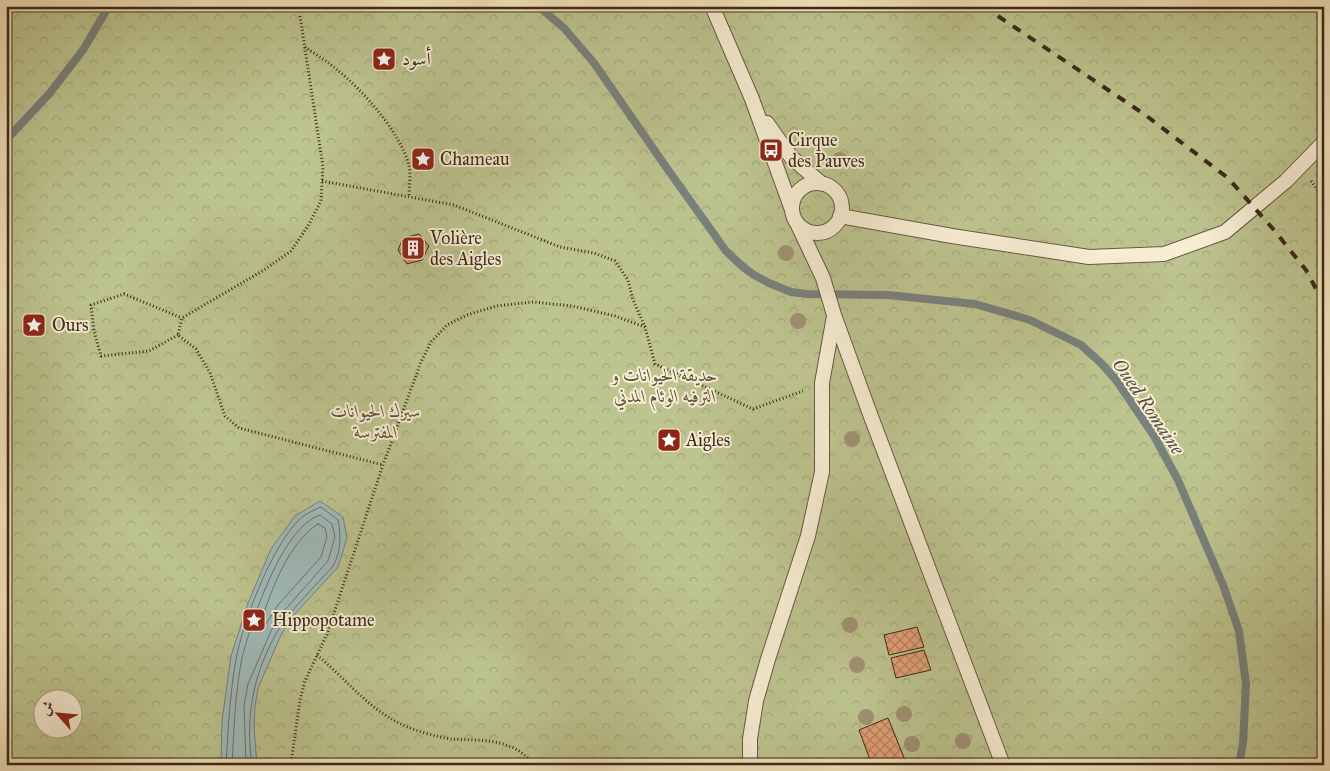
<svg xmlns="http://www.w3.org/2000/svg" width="1330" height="771" viewBox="0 0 1330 771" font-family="'IM FELL Great Primer',Amiri,serif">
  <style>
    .park { fill: url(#park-crowns); stroke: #7c7655; fill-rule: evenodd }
    .water { fill: #a0bcbc; stroke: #78817c }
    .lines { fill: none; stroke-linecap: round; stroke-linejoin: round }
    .shore { stroke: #6e726c; stroke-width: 1 }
    .stream { stroke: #78817c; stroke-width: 8 }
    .building { fill: url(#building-cross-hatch); stroke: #3b281b }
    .service-casing { stroke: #695744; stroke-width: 16 }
    .path { stroke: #3b281b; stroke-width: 3; stroke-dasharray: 1 2.5; stroke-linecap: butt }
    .service { stroke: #f7eed4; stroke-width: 14 }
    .rail { stroke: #3b281b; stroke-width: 4; stroke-dasharray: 9 9; stroke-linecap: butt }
    .tree { fill: #a09274 }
    .labels { text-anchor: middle; stroke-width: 4; stroke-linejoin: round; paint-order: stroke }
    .poi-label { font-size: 18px; fill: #3b281b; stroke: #f7eed4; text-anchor: start }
    .park-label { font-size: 18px; font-style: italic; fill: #5c4f38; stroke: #f7eed4 }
    .water-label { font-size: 19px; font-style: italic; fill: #544d43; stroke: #f7eed4 }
  </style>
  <defs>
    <pattern id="park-crowns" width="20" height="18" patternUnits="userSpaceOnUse" patternTransform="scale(1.25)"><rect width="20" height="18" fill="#bdc48f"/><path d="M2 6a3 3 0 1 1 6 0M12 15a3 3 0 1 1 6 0" fill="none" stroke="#a3a87b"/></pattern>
    <pattern id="building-cross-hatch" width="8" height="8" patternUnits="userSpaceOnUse" patternTransform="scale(1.25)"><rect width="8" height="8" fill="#e2a075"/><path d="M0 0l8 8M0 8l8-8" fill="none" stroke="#b8825f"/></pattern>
  </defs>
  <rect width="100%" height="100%" fill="#f3e5bd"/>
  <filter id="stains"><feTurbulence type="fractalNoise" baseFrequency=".004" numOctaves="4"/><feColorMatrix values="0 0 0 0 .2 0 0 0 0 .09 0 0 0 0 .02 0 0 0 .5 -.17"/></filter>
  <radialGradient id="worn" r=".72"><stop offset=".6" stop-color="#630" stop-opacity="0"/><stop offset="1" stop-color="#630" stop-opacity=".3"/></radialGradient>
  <path class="park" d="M6 6H1324V765H6ZM42 698H72V728H42Z"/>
  <path class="water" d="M320 501 343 517 347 538 338 567 292 617 281 635 258 688 255 706 254 727 257 765H221L222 721 231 656 248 603 271 549 295 516Z"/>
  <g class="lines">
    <path class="shore" d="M318 524 325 528 327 537 321 557 278 605 266 624 263 625 261 622C271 590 289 542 318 524Z
      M226 765C228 729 230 694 236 659 243 622 271 548 298 521 303 515 314 510 321 507L338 520C341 534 341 551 334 564 331 570 325 574 321 579 306 596 289 612 277 632 253 675 245 716 252 765
      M232 765C234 729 235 693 242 658 251 622 282 527 320 515L332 524 335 537 328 561 283 612 271 631 248 684 244 706 246 765"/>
    <path class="stream" d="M538 6 564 28 594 63 666 167 726 251 743 267 754 275 769 283 791 292 807 294 888 295 975 304 1030 320 1081 345 1101 363 1116 380 1133 405 1154 436 1178 480 1223 585 1239 631 1246 684 1243 743 1239 765
      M6 140 49 94 83 50 109 6"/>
  </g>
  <path class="building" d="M419 234 429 246 422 260 407 264 398 250 403 238Z
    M917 627 924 647 889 655 884 635Z
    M924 650 931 670 896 678 891 658Z
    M888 718 907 765H872L859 730Z"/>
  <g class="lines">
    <g class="service-casing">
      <path id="service" d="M712 6 752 99 792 210
        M767 123 791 157 822 184
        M792 208a25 25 0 1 1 50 0a25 25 0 1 1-50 0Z
        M840 216 952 236 1089 257 1164 254 1225 232 1286 181 1324 142
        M797 223 823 278 834 315 870 414 1003 765
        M750 765V739L756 701 768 659 808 536 822 472V383L834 316"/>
    </g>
    <path class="path" d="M300 16 323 167 321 201 308 226 291 251 264 270 182 318 178 335 196 349 210 373 225 416 239 428 383 465
      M305 47C315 54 327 61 336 69 363 90 401 133 409 166 411 175 409 187 409 197
      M322 181 454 205 560 247 594 253 615 261 628 280 633 300 645 327
      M1311 181 1324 199
      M178 335 149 351 101 356 94 331 91 305 124 294 182 318
      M317 655C346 679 368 709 403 725 415 731 438 737 451 739 470 740 491 739 509 746 519 749 528 759 537 765
      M289 765 292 756 300 700 305 681 327 634 383 465 421 362 431 342 447 325 467 315 496 306 533 302 572 306 615 316 645 327 655 364 753 409 803 391"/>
    <use href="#service" class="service"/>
    <path class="rail" d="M983 6 1144 114 1228 178 1274 230 1306 270 1324 304"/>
  </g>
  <g class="tree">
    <circle cx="840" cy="160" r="8"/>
    <circle cx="786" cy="253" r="8"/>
    <circle cx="798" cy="321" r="8"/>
    <circle cx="852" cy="439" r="8"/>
    <circle cx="850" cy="625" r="8"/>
    <circle cx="857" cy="665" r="8"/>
    <circle cx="904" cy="714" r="8"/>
    <circle cx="866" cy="717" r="8"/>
    <circle cx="963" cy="741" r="8"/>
    <circle cx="912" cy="744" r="8"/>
  </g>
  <defs>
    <g id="sight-square" transform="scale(1.25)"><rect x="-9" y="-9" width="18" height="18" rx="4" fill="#8f2418" stroke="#f7eed4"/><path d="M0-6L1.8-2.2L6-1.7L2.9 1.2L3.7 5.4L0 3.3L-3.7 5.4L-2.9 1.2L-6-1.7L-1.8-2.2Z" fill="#fff"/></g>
    <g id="bus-square" transform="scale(1.25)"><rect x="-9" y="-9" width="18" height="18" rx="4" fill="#8f2418" stroke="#f7eed4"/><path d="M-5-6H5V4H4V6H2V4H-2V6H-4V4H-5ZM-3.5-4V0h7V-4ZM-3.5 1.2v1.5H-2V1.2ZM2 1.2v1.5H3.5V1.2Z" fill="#fff"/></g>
    <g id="building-square" transform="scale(1.25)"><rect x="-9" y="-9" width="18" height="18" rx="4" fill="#8f2418" stroke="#f7eed4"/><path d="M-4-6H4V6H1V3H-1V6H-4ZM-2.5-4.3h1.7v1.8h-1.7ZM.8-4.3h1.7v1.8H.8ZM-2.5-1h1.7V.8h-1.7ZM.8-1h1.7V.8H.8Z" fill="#fff"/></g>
  </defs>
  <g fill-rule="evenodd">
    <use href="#sight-square" x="384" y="59"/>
    <use href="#bus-square" x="771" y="150"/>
    <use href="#sight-square" x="423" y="159"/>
    <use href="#building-square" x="413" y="248"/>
    <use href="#sight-square" x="34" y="325"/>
    <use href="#sight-square" x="669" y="440"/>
    <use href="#sight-square" x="254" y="620"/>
  </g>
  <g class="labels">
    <g class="poi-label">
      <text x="402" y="65">أسود</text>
      <text x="788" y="146">Cirque<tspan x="788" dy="21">des Pauves</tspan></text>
      <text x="440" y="165">Chameau</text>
      <text x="430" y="244">Volière<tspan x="430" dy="21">des Aigles</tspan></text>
      <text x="52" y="331">Ours</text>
      <text x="686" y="446">Aigles</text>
      <text x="272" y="626">Hippopotame</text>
    </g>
    <g class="park-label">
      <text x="665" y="381">حديقة الحيوانات و<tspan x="665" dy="21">الترفيه الوئام المدني</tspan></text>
      <text x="376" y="417">سيرك الحيوانات<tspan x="376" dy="21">المفترسة</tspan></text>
    </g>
    <g class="water-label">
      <text transform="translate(1149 406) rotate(56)" y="7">Oued Romaine</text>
    </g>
  </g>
  <rect width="1330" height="771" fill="none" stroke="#f3e5bd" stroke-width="25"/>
  <rect x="8" y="8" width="1315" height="756" fill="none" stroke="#3b281b" stroke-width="2.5"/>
  <rect x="12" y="12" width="1305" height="746" fill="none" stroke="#3b281b"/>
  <g transform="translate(58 714) rotate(297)"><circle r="24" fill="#f7eed4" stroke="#ac9f8a"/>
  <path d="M0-4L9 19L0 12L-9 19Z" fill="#8f2418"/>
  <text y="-8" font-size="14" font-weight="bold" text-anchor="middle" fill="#3b281b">ش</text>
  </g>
  <rect width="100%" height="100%" filter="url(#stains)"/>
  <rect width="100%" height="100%" fill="url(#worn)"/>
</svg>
